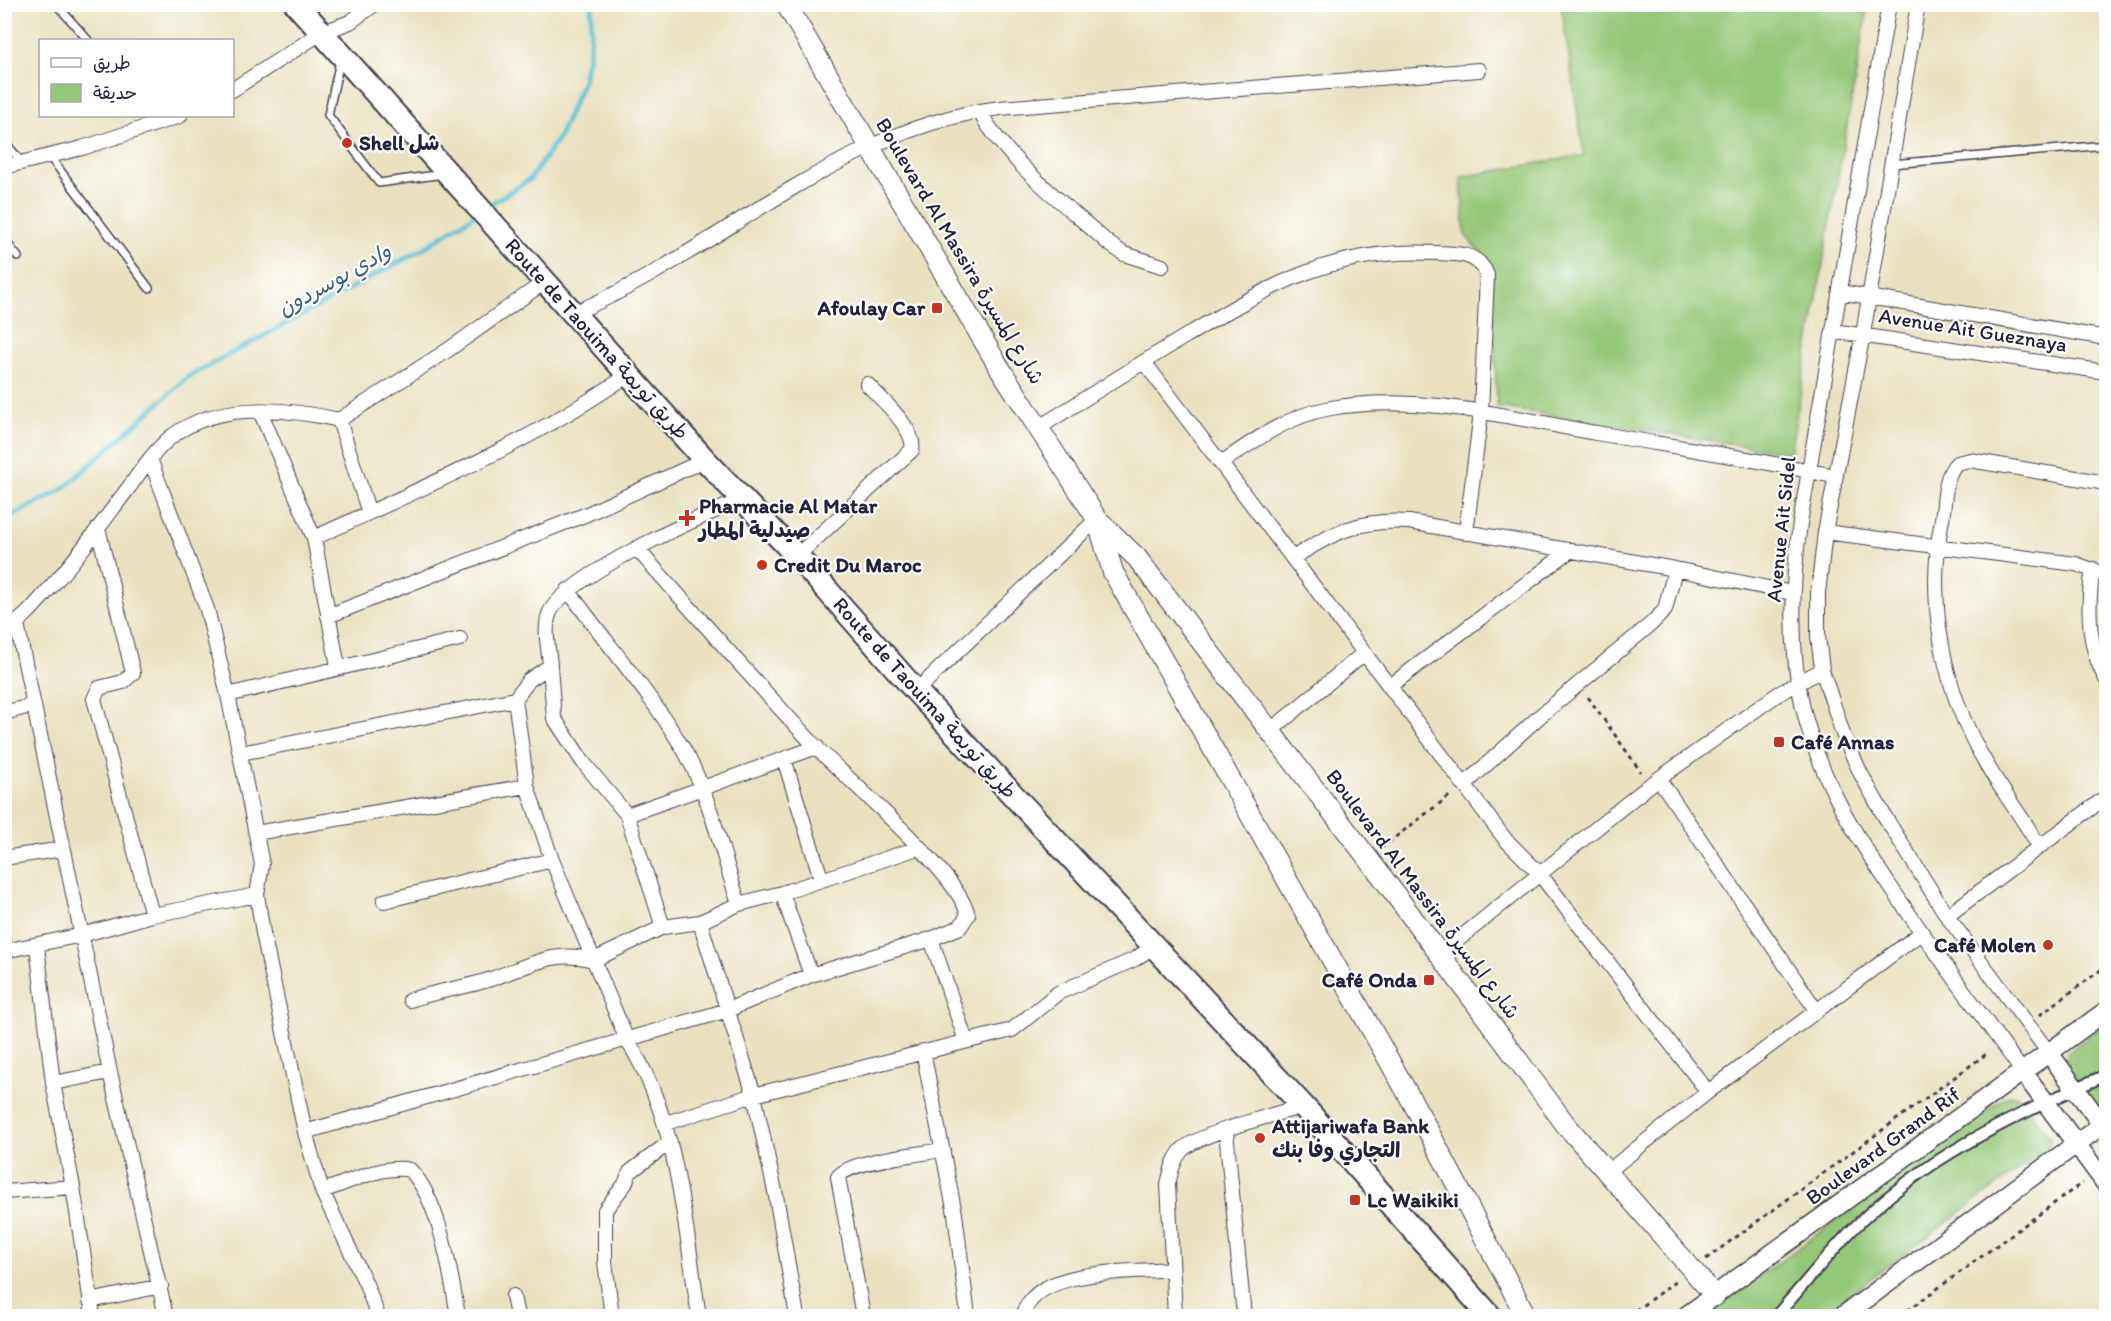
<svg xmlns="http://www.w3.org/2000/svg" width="2111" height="1321" viewBox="0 0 2111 1321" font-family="Itim,'Playpen Sans Arabic',sans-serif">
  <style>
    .green { fill: #94c777; stroke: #5b7459; stroke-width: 1.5 }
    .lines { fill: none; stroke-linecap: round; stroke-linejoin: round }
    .stream { stroke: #58c1d4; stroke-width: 5 }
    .service-casing { stroke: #403f4f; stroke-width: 10 }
    .pedestrian-casing { stroke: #403f4f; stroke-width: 14 }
    .minor-casing { stroke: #403f4f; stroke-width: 16 }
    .tertiary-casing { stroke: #403f4f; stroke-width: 21 }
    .secondary-casing { stroke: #403f4f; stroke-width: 22 }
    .primary-casing { stroke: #403f4f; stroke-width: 26 }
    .path { stroke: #403f4f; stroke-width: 3; stroke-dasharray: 4.5 4.5; stroke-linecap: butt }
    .service { stroke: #fff; stroke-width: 7 }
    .pedestrian { stroke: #fff; stroke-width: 10 }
    .minor { stroke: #fff; stroke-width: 14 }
    .tertiary { stroke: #fff; stroke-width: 18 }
    .secondary { stroke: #fff; stroke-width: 20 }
    .primary { stroke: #fff; stroke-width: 22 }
    .poi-dot { fill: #c8321e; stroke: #fff; stroke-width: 2 }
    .labels { text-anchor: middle; stroke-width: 4.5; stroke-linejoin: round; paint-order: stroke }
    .poi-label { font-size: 21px; font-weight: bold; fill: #22223b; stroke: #fff; text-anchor: start }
    .street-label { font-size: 21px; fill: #22223b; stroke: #fff }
    .water-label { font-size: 22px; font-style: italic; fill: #386278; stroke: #fff }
  </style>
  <rect width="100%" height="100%" fill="#fff"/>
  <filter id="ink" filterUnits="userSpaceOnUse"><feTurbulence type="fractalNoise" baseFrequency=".0167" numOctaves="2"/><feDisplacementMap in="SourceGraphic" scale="12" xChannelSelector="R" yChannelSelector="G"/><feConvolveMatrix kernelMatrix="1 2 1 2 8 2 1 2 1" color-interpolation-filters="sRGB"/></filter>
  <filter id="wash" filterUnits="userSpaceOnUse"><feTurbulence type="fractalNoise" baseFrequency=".008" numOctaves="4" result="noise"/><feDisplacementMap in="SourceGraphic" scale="24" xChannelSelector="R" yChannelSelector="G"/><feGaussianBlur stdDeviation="1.35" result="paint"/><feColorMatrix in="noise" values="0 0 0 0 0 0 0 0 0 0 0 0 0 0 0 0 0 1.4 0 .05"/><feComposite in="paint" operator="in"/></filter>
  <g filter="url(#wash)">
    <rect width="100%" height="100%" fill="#e9e1bf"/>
    <path class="green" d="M1561 5H1868L1790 453 1497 407 1491 265 1465 235 1461 177 1584 155Z
      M2106 1023V1106L2097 1105 2065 1064 2067 1053Z
      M2013 1095 2020 1097 2050 1138V1144L2045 1150 1820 1316H1705L2007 1096Z"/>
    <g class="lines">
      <path class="stream" d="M486 207 530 179 558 139 583 81 590 47 592 4
        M4 520 62 490 188 377 421 250 476 214"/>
    </g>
  </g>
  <g filter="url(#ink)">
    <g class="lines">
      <g class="service-casing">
        <path id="service" d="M56 4 88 40
          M340 61 328 115 379 183 443 174
          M4 141 23 164
          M50 157 149 288
          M1892 164 2106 145
          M4 239 18 257"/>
      </g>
      <g class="pedestrian-casing">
        <path id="pedestrian" d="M1776 1316C1801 1288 1825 1258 1851 1231 1922 1158 2015 1115 2106 1075"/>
      </g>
      <g class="minor-casing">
        <path id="minor" d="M1889 4 1800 523C1792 584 1789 647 1803 708 1820 781 1859 842 1901 902 1940 960 1982 1016 2023 1072
          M1918 4 1863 334 1825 532 1818 593V636L1822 670 1843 734 1861 774 1885 817 1947 916 2049 1053
          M232 90 321 33 350 22 375 4
          M979 111C1009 164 1063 202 1108 243L1124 254 1162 266
          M4 167 82 148 180 116
          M1840 292 2106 338
          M574 313C718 252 839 128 1000 108L1479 70
          M1833 331 2106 372
          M1144 362 1505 839 1539 873 1708 1092
          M260 411 314 538 338 667
          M339 420 369 513
          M1038 428C1088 397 1136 366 1186 336 1271 285 1334 247 1437 253 1458 254 1478 252 1487 275L1481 412 1466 533
          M150 459 207 609 228 695 262 864 257 895 263 933 305 1132 322 1191 366 1284 378 1316
          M1221 463C1252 442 1288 416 1326 409 1416 392 1508 417 1596 433 1676 447 1755 459 1834 476
          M98 528 133 673 123 682 99 688 94 699 152 915
          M1825 532 2076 564 2106 575
          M314 538C420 489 532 442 628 375
          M797 556 912 450C917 430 881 399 867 384
          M1293 558C1333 532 1360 519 1409 522L1675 569 1792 593
          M2093 569C2087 606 2087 646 2106 679
          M568 590C605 642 648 690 681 745 709 790 722 854 739 904
          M328 616 587 514 705 460
          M17 624 110 1072 166 1316
          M4 630C26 620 41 597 57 580 83 551 106 517 130 486 142 469 155 450 171 437 217 401 286 408 339 420L448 350 546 281
          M550 666 554 718 583 762 627 815 663 927
          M1390 686 1571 550
          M916 691 1097 519
          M228 695 460 639
          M4 713 34 705
          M1269 732 1364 653
          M241 753 515 699
          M784 759 821 878
          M1659 779 1816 1010
          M1464 785 1540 716 1651 624 1665 610 1675 569
          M627 815 817 747
          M256 833 527 786
          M2039 846C2023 818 2003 793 1987 765 1943 692 1926 603 1942 519 1945 503 1944 474 1957 463L1970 460 2106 483
          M4 858 63 849
          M782 893 811 975
          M384 901 552 860
          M1947 916 2106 797
          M700 922 754 1095 776 1196 797 1316
          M931 939 966 1041
          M37 946 53 1083 73 1187 93 1316
          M4 951 82 935 152 915 257 895
          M1439 955 1650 785 1778 694 1822 670
          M410 1000C436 991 465 988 491 979 529 966 553 949 594 960L663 927 700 922 739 904 782 893 918 848
          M923 1051 955 1214 968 1316
          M53 1083 110 1072
          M666 1123 754 1095 1012 1030 1058 993 1135 959 1153 947
          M1226 1131 1244 1316
          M305 1132 725 1011 811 975 931 939 960 927 968 915C958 873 851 783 817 748 755 683 697 615 637 549
          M1606 1173 1708 1092 1921 933
          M322 1191C348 1183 383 1164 410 1170 440 1200 451 1275 458 1316
          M4 1192 73 1187
          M513 1296 517 1316
          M90 1301 161 1286
          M612 1316 605 1262V1210L625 1184 630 1172 670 1142
          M699 1316C684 1223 679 1121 627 1040L552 860 527 786 515 699 529 680 550 666C549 650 543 627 550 612 568 576 702 514 743 500
          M863 1316 838 1177C850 1160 921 1154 943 1150
          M1023 1316C1034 1267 1130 1273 1171 1269
          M1175 1316 1168 1184C1171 1172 1173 1160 1182 1150 1198 1134 1277 1114 1303 1106"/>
      </g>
      <g class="tertiary-casing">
        <path id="tertiary" d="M2049 1053 2106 1130
          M2023 1072 2106 1184
          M1686 1316 2106 1011
          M1843 1316 2106 1122"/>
      </g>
      <g class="secondary-casing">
        <path id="secondary" d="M786 4 999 367 1097 519 1113 572 1421 1117 1526 1316
          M1097 519 1137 558 1383 878 1566 1125 1715 1296"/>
      </g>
      <g class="primary-casing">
        <path id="primary" d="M296 4 705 460 797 556 916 691 1303 1106 1490 1316"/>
      </g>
      <path class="path" d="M1588 697 1641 772
        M1381 848 1452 794
        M2040 1015 2106 966
        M1706 1259 1989 1052
        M1628 1316 1676 1281
        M1900 1316 2082 1183"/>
      <use href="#service" class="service"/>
      <use href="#pedestrian" class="pedestrian"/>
      <use href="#minor" class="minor"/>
      <use href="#tertiary" class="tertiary"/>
      <use href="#secondary" class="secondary"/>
      <use href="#primary" class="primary"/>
    </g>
  </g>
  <g class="poi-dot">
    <circle cx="347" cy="143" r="6"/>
    <rect x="931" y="302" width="12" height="12" rx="3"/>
    <path d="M684 509h6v6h6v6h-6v6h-6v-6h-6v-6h6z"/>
    <circle cx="762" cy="565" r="6"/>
    <rect x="1773" y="736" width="12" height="12" rx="3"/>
    <circle cx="2048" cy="945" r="6"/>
    <rect x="1423" y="974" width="12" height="12" rx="3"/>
    <circle cx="1260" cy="1138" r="6"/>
    <rect x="1349" y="1194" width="12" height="12" rx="3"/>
  </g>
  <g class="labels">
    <g class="poi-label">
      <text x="359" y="150">Shell شل</text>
      <text x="925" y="315" text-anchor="end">Afoulay Car</text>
      <text x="699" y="513">Pharmacie Al Matar<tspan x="699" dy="24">صيدلية المطار</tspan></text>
      <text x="774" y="572">Credit Du Maroc</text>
      <text x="1791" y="749">Café Annas</text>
      <text x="2036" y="952" text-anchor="end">Café Molen</text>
      <text x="1417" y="987" text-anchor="end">Café Onda</text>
      <text x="1272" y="1133">Attijariwafa Bank<tspan x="1272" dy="24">التجاري وفا بنك</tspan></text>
      <text x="1367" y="1207">Lc Waikiki</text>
    </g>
    <g class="street-label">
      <text transform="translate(960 251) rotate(59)" y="7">Boulevard Al Massira شارع المسيرة</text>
      <text transform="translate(1973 330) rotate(9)" y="7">Avenue Ait Gueznaya</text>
      <text transform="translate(597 339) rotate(48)" y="7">Route de Taouima طريق تويمة</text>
      <text transform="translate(1781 529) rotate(-84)" y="7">Avenue Ait Sidel</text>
      <text transform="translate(925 698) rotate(48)" y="7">Route de Taouima طريق تويمة</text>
      <text transform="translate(1423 894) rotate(53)" y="7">Boulevard Al Massira شارع المسيرة</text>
      <text transform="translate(1883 1146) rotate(-36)" y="7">Boulevard Grand Rif</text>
    </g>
    <g class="water-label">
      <text transform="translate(334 279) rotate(-29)" y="8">وادي بوسردون</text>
    </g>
  </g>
  <rect width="2111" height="1321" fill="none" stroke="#fff" stroke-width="24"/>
  <rect x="39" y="39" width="195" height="78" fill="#ffffff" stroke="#a7a7b1" stroke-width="1.5"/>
  <rect x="51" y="58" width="30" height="9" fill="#ffffff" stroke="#a7a7b1" stroke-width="1.5"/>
  <text x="93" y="69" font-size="18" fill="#22223b">طريق</text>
  <rect x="51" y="84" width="30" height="18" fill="#94c777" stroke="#a7a7b1" stroke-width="1.5"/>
  <text x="93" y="99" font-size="18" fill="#22223b">حديقة</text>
</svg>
